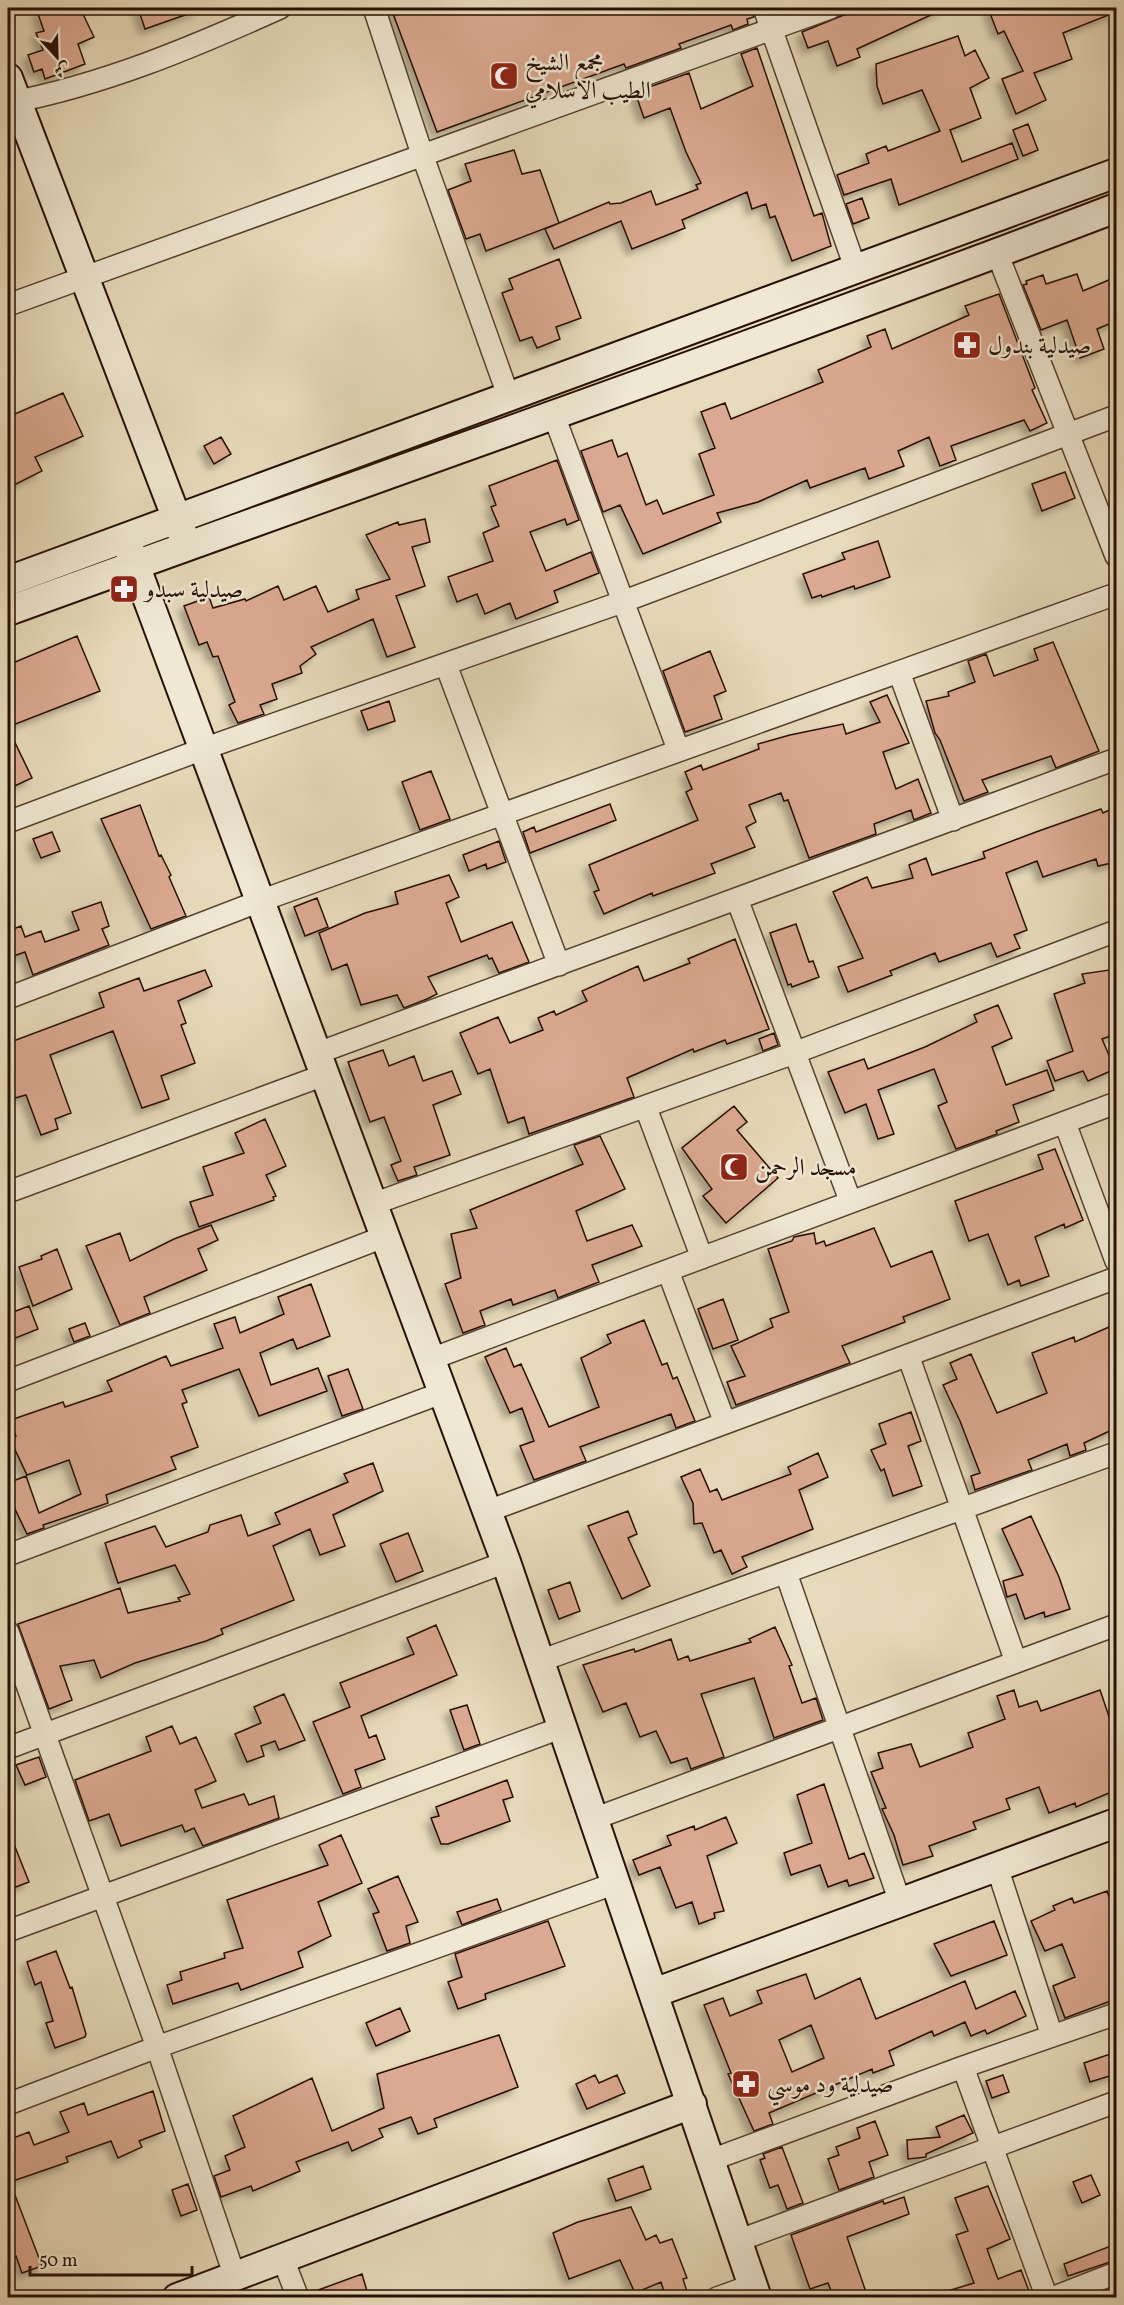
<svg xmlns="http://www.w3.org/2000/svg" width="1124" height="2305" viewBox="0 0 1124 2305" font-family="Vollkorn,Amiri,serif">
  <style>
    .building { fill: #dba991; stroke: #260f05; stroke-width: 1.5; fill-rule: evenodd; filter: url(#shadow) }
    .lines { fill: none; stroke-linecap: round; stroke-linejoin: round }
    .street-casing { stroke: #564232; stroke-width: 24 }
    .secondary-casing { stroke: #260f05; stroke-width: 32 }
    .street { stroke: #f0e8d3; stroke-width: 21 }
    .secondary { stroke: #f0e8d3; stroke-width: 28 }
    .labels { text-anchor: middle; stroke-width: 5; stroke-linejoin: round; paint-order: stroke }
    .poi-label { font-size: 24px; fill: #260f05; stroke: #f0e8d3; text-anchor: start }
  </style>
  <defs>
    <filter id="shadow"><feDropShadow dx="-5.5" dy="5.5" stdDeviation="3" flood-color="#0004"/></filter>
  </defs>
  <rect width="100%" height="100%" fill="#e8dbbb"/>
  <filter id="stains"><feTurbulence type="fractalNoise" baseFrequency=".00333" numOctaves="4"/><feColorMatrix values="0 0 0 0 .2 0 0 0 0 .09 0 0 0 0 .02 0 0 0 .5 -.17"/></filter>
  <radialGradient id="worn" r=".72"><stop offset=".6" stop-color="#630" stop-opacity="0"/><stop offset="1" stop-color="#630" stop-opacity=".3"/></radialGradient>
  <path class="building" d="M46 8H80L94 37 78 44 85 64 45 79 42 69 34 72 28 55 43 50 36 33 44 31 37 11Z
    M138 8H198L199 10 145 29Z
    M391 8H752L754 17 747 19 748 24 733 30 731 25 679 44 681 48 626 68 624 64 437 132Z
    M861 8H946L857 49 860 57 837 66 828 41 808 48 802 32Z
    M988 8H1116V12L1063 33 1072 59 1034 73 1046 100 1016 114 1002 79 1023 71 1004 31 998 34Z
    M958 36 965 56 975 50 989 78 970 88 981 118 950 130 962 162 1012 143 1018 159 899 205 891 179 844 195 837 175 869 163 866 154 886 146 888 151 940 131 922 90 883 104 877 86 876 64Z
    M757 48 814 216 822 213 831 246 792 261 775 216 770 218 766 204 752 209 747 192 682 220 685 228 632 249 621 221 554 249 545 229 609 202 610 204 621 203 651 191 656 205 698 189 696 185 701 183 686 152 670 108 644 118 635 92 689 73 701 109 753 86 741 54Z
    M1028 124 1038 150 1023 156 1013 130Z
    M514 150 522 174 540 170 559 223 486 251 480 234 466 239 448 190 471 181 465 164Z
    M862 198 869 218 853 224 846 204Z
    M559 259 581 318 556 327 560 339 537 348 532 337 520 341 502 293 513 289 509 279Z
    M1077 274 1083 291 1116 277V321L1097 329 1104 349 1080 358 1067 320 1041 330 1023 285 1027 284 1026 281 1043 275 1046 284Z
    M999 294 1035 388 1032 390 1047 423 1030 431 1024 420 951 446 956 460 940 466 929 437 898 451 904 466 869 479 865 468 810 488 807 480 758 502 717 513 721 522 643 554 620 505 603 512 581 451 612 440 618 457 627 453 646 505 657 500 663 514 714 495 699 454 715 448 701 412 725 403 731 419 823 382 818 370 871 347 867 336 885 329 892 349 969 315 965 306Z
    M63 393 83 436 35 457 42 471 8 488V417Z
    M221 437 231 454 214 464 204 446Z
    M557 460 579 520 567 525 565 519 530 532 546 571 591 552 599 573 554 591 558 602 516 619 510 603 485 614 477 594 457 602 448 577 493 561 483 533 499 526 491 507 496 505 489 486Z
    M1065 472 1075 498 1042 511 1032 484Z
    M425 519 430 542 412 547 425 586 396 596 415 647 387 657 373 619 311 647 316 654 300 666 302 673 272 684 277 699 260 705 264 714 238 723 229 705 235 702 218 656 213 657 207 642 199 645 184 606 209 597 213 608 245 599 246 601 278 586 284 600 316 586 328 612 359 599 356 590 390 579 366 535 398 522 399 525Z
    M878 541 890 577 855 589 854 586 822 597 821 595 812 598 803 574 845 559 842 553Z
    M77 636 100 691 8 727V665Z
    M1053 642 1099 751 1056 768 1051 756 982 780 988 792 964 801 940 740 935 733 926 701 949 696 948 692 975 682 968 661 986 654 994 676 1038 660 1034 649Z
    M710 651 726 691 714 696 722 719 685 732 663 671Z
    M887 695 909 743 883 752 896 789 918 779 931 813 914 820 911 810 874 824 876 834 809 858 788 800 784 801 781 793 749 805 756 822 746 827 755 847 711 864 715 873 653 896 652 893 604 914 594 892 599 890 589 865 698 820 686 792 692 789 685 772 701 765 703 770 759 749 758 744 790 735 843 724 846 734 880 722 870 702Z
    M389 701 395 721 368 730 361 711Z
    M8 728 32 778 8 789Z
    M431 771 450 819 420 830 402 782Z
    M610 804 616 820 530 853 523 832 534 827 536 832Z
    M140 805 159 856 161 855 171 875 169 877 186 916 151 929 101 819Z
    M1116 807V862L1098 866 1096 859 1043 877 1037 861 1006 873 1027 930 1014 935 1020 948 997 957 991 943 939 962 935 953 890 971 892 975 848 992 838 967 863 958 833 892 867 877 872 888 913 878 909 865 926 858 932 875 985 858 983 852 1036 832 1101 809 1103 813Z
    M52 832 60 851 41 858 33 839Z
    M499 841 506 862 487 869 486 864 469 871 463 855Z
    M449 875 459 897 446 903 461 942 512 922 529 962 499 973 492 958 489 959 487 955 428 977 437 994 427 999 404 1008 397 995 361 1005 347 964 332 970 319 933 365 913 398 904 395 892Z
    M317 898 328 927 305 936 294 907Z
    M101 902 109 926 102 929 109 945 33 975 25 952 8 958V931L21 926 25 937 41 931 45 942 79 930 72 912Z
    M796 924 809 962 813 961 819 977 792 987 791 984 788 985 770 933Z
    M735 939 769 1029 727 1044 725 1040 694 1052 693 1049 627 1078 634 1097 529 1134 524 1117 508 1123 490 1069 478 1074 460 1033 498 1017 510 1043 543 1030 538 1018 554 1011 556 1015 587 1001 582 991 638 966 644 981 690 963 688 959Z
    M1116 969V1034L1102 1039 1115 1069 1088 1081 1083 1071 1055 1081 1047 1061 1073 1051 1054 994 1085 983 1082 974Z
    M205 970 212 986 178 1001 186 1023 181 1025 195 1063 161 1076 169 1099 142 1108 113 1031 50 1055 71 1113 55 1119 58 1129 41 1135 26 1095 8 1100V1043L104 1007 99 993 139 978 144 991Z
    M998 1005 1012 1038 992 1047 1006 1085 1047 1070 1054 1090 1013 1105 1019 1122 996 1131 997 1134 956 1149 938 1106 947 1102 934 1069 878 1090 894 1134 878 1139 866 1104 845 1113 828 1072 864 1059 868 1069 925 1047 977 1022 974 1015Z
    M774 1033 778 1045 763 1051 759 1039Z
    M383 1050 389 1066 414 1056 423 1081 452 1071 461 1094 433 1105 450 1155 414 1167 417 1175 398 1181 391 1165 401 1161 384 1117 370 1122 348 1062Z
    M734 1106 747 1122 737 1130 778 1178 726 1223 703 1196 712 1189 682 1148Z
    M265 1119 286 1166 266 1175 276 1196 273 1197 274 1200 199 1227 190 1202 213 1195 203 1167 244 1153 235 1133Z
    M600 1136 625 1189 576 1211 587 1241 632 1225 642 1246 592 1265 599 1282 558 1298 555 1290 513 1305 511 1299 480 1311 485 1325 463 1333 445 1284 461 1278 451 1234 477 1228 470 1210 583 1164 574 1145Z
    M1055 1149 1083 1220 1065 1228 1064 1224 1035 1237 1049 1276 1021 1286 1019 1280 1008 1285 988 1234 969 1241 955 1201 1043 1169 1038 1155Z
    M211 1225 218 1240 198 1249 207 1270 144 1297 150 1313 120 1325 86 1246 120 1233 130 1261 174 1239Z
    M874 1228 891 1267 932 1251 950 1299 903 1317 905 1322 842 1346 850 1363 736 1405 727 1382 745 1376 731 1346 773 1327 770 1319 789 1312 768 1249 792 1241 794 1237 814 1233 816 1244 824 1241 826 1246Z
    M57 1249 72 1289 33 1306 19 1267 42 1259 41 1256Z
    M311 1284 330 1336 297 1349 293 1339 260 1353 271 1385 318 1368 327 1391 259 1416 239 1369 182 1390 187 1402 182 1404 198 1447 171 1457 176 1469 106 1495 108 1503 43 1525 44 1528 27 1534 13 1505 8 1507V1483L26 1476 39 1513 81 1494 69 1460 27 1475 10 1439 16 1436 8 1421 63 1402 65 1407 112 1391 107 1381 166 1356 171 1366 223 1348 214 1324 235 1317 240 1333 284 1314 278 1297Z
    M723 1299 738 1340 713 1349 698 1309Z
    M29 1306 38 1329 8 1341V1314Z
    M644 1320 662 1365 667 1363 673 1379 677 1377 695 1421 676 1428 671 1414 580 1447 586 1461 534 1480 520 1446 534 1441 522 1408 510 1413 485 1357 506 1348 514 1367 521 1364 549 1427 599 1407 581 1358 611 1343 607 1335Z
    M85 1323 90 1336 74 1342 69 1329Z
    M1116 1324V1428L1084 1443 1086 1450 1070 1456 1067 1444 1028 1460 1032 1470 975 1490 971 1476 980 1473 960 1421 943 1385 957 1379 950 1363 971 1354 997 1413 1047 1393 1032 1353 1074 1337 1075 1342Z
    M348 1369 363 1409 342 1416 328 1376Z
    M911 1412 921 1441 908 1446 922 1486 893 1496 884 1469 881 1471 871 1450 886 1444 879 1424Z
    M818 1453 828 1477 799 1490 813 1529 742 1557 747 1567 732 1574 721 1550 714 1553 702 1523 694 1524 693 1503 681 1477 700 1469 710 1492 717 1489 722 1500 791 1474 788 1467Z
    M373 1463 383 1491 333 1515 345 1546 320 1555 310 1529 273 1546 294 1600 221 1629 223 1634 206 1641 135 1663 101 1678 94 1660 60 1666 72 1700 49 1709 18 1624 120 1588 128 1613 180 1601 178 1598 190 1594 175 1565 118 1583 105 1543 155 1526 166 1547 208 1532 210 1525 241 1515 248 1536 280 1524 275 1513 348 1482 344 1474Z
    M628 1511 637 1534 628 1538 650 1586 622 1599 588 1526Z
    M1031 1516 1059 1577 1070 1609 1045 1617 1044 1612 1025 1619 1016 1594 1007 1597 1003 1581 1023 1575 1002 1529Z
    M408 1533 423 1571 396 1582 380 1544Z
    M570 1582 580 1611 559 1619 548 1590Z
    M436 1625 457 1675 361 1716 369 1738 376 1735 385 1759 355 1770 361 1787 343 1794 313 1722 350 1707 340 1683 414 1654 407 1638Z
    M775 1627 792 1665 789 1666 802 1703 816 1698 823 1720 774 1738 754 1678 701 1694 724 1757 691 1769 687 1758 671 1763 656 1731 640 1737 626 1703 603 1712 583 1665 634 1649 635 1652 671 1639 678 1660 688 1656 690 1661 751 1642 749 1639Z
    M1014 1690 1019 1707 1037 1701 1041 1711 1100 1690 1116 1737V1790L1076 1807 1075 1803 1049 1813 1039 1787 1006 1799 1010 1809 973 1822 976 1829 929 1846 933 1856 903 1865 894 1835 882 1809 886 1808 871 1772 883 1768 878 1753 911 1744 920 1767 973 1747 968 1733 1005 1719 997 1696Z
    M284 1694 305 1740 279 1750 275 1741 261 1746 264 1756 247 1762 235 1734 261 1723 254 1707Z
    M467 1705 480 1744 464 1750 450 1710Z
    M172 1726 180 1744 196 1737 216 1781 195 1790 202 1808 244 1794 249 1805 274 1796 279 1818 203 1846 194 1828 185 1832 182 1825 121 1846 109 1814 89 1821 75 1780 151 1751 146 1737Z
    M39 1757 46 1777 25 1785 16 1765Z
    M507 1780 513 1797 503 1800 510 1821 448 1844H441L431 1818 439 1816 436 1807Z
    M824 1784 849 1859 864 1853 874 1878 849 1886 847 1880 828 1887 820 1865 791 1875 784 1853 812 1843 797 1795Z
    M726 1817 737 1843 707 1856 724 1911 714 1913 715 1918 699 1924 692 1902 676 1908 660 1867 639 1875 633 1860 671 1845 667 1836 694 1826 695 1830Z
    M8 1829 29 1882 8 1890Z
    M341 1835 362 1883 318 1902 331 1936 298 1952 303 1967 241 1990 238 1983 173 2004 167 1985 182 1980 180 1972 225 1958 224 1953 243 1948 227 1900 328 1865 319 1845Z
    M398 1876 418 1922 406 1926 410 1943 387 1951 373 1914 379 1912 368 1889Z
    M1107 1891 1116 1916V1999L1065 2018 1053 1986 1075 1977 1062 1944 1045 1951 1031 1921 1055 1910 1053 1906 1072 1898 1074 1903Z
    M497 1899 501 1910 462 1925 457 1912Z
    M548 1921 565 1966 485 1994 486 1999 458 2009 448 1982 462 1977 455 1954Z
    M994 1921 1007 1955 951 1976 934 1944Z
    M56 1951 70 1988 72 1987 86 2034 85 2037 55 2048 46 2023 53 2021 41 1982 35 1985 27 1962Z
    M806 1974 815 1999 860 1978 876 2019 965 1981 976 2009 1015 1991 1026 2016 987 2034 985 2030 971 2036 965 2022 934 2036 932 2031 889 2051 894 2065 873 2073 872 2069 769 2113 773 2124 754 2131 728 2074 731 2073 704 2005 723 1998 730 2016 762 2003 757 1991ZM811 2025 824 2058 792 2072 779 2040Z
    M400 2008 410 2031 376 2046 366 2023Z
    M499 2035 518 2087 434 2119 437 2127 418 2134 411 2117 379 2129 383 2137 352 2151 348 2142 296 2162 300 2171 253 2191 251 2186 221 2197 214 2176 230 2170 225 2156 245 2147 233 2116 312 2078 332 2131 384 2108 377 2074Z
    M1116 2052V2074L1090 2082 1084 2063Z
    M595 2075 599 2083 617 2075 625 2093 587 2109 576 2084Z
    M1003 2075 1009 2092 992 2098 986 2081Z
    M153 2091 165 2131 139 2141 142 2147 118 2158 111 2141 66 2157 68 2162 10 2182 42 2266 22 2273 16 2256 8 2259V2140L29 2132 34 2145 69 2132 60 2112 84 2103 88 2115Z
    M964 2115 973 2133 926 2154V2157L908 2159 907 2140 940 2137 936 2127Z
    M875 2121 888 2155 869 2162 874 2177 839 2190 828 2159 839 2155 836 2147 860 2138 857 2128Z
    M782 2147 803 2203 787 2209 778 2185 770 2188 760 2160 765 2158 763 2154Z
    M643 2166 651 2189 616 2201 608 2179Z
    M1091 2175 1100 2195 1082 2203 1073 2182Z
    M188 2184 197 2210 181 2216 172 2190Z
    M988 2186 1010 2239 987 2249 998 2279 1021 2270 1029 2291 1012 2298H942L941 2293 974 2283 956 2235 968 2231 955 2198Z
    M904 2197 909 2214 847 2237 868 2298H834L828 2283 810 2289 791 2235 883 2201 884 2204Z
    M631 2207 646 2240 656 2235 660 2243 672 2239 687 2278 683 2279 689 2298H666L661 2282 635 2293 620 2260 569 2279 553 2233 578 2222Z
    M1116 2244V2260L1068 2276 1064 2264Z
    M362 2274 369 2298H310V2293Z"/>
  <g class="lines">
    <g class="street-casing">
      <path id="street" d="M374 8 422 154 508 395
        M764 8 856 270
        M8 103C103 85 191 48 280 8
        M997 253 1116 556
        M8 305 830 8
        M554 416 678 749
        M446 665 559 965
        M899 672 953 820
        M8 822 203 749 622 602 1116 416
        M737 899 850 1200
        M8 998 260 901 1116 594
        M315 1054 1116 759
        M646 1108 702 1258
        M1065 1123 1116 1261
        M8 1192 324 1075
        M373 1204 794 1053 1116 931
        M668 1271 725 1423
        M908 1355 1016 1662
        M431 1359 1116 1103
        M8 1381 386 1236
        M488 1511 1116 1278
        M8 1555 444 1392
        M786 1573 900 1902
        M8 1632 157 2047 235 2277
        M540 1661 1116 1453
        M8 1748 506 1562
        M596 1818 1116 1625
        M997 1867 1052 2036
        M8 1931 563 1727
        M963 2067 1047 2298
        M8 2104 157 2047 616 1883
        M711 2160 963 2067 1116 2014
        M737 2241 1116 2102
        M283 2259 298 2298
        M717 2298 753 2285
        M1052 2298 1116 2273"/>
    </g>
    <g class="secondary-casing">
      <path id="secondary" d="M8 78 183 535
        M125 538 506 1562 757 2298
        M8 581 1116 173
        M8 611C377 477 749 348 1116 208
        M654 1993 1116 1823
        M177 2298 692 2104"/>
    </g>
    <use href="#street" class="street"/>
    <use href="#secondary" class="secondary"/>
  </g>
  <defs>
    <g id="mosque-square" transform="scale(1.5)"><rect x="-9" y="-9" width="18" height="18" rx="4" fill="#8f2418" stroke="#f0e8d3"/><path d="M3.5-4.9A6 6 0 1 0 3.5 4.9A5 5 0 1 1 3.5-4.9Z" fill="#fff"/></g>
    <g id="pharmacy-square" transform="scale(1.5)"><rect x="-9" y="-9" width="18" height="18" rx="4" fill="#8f2418" stroke="#f0e8d3"/><path d="M-2-6h4v4h4v4h-4v4h-4v-4h-4v-4h4Z" fill="#fff"/></g>
  </defs>
  <g fill-rule="evenodd">
    <use href="#mosque-square" x="504" y="76"/>
    <use href="#pharmacy-square" x="967" y="345"/>
    <use href="#pharmacy-square" x="124" y="589"/>
    <use href="#mosque-square" x="734" y="1167"/>
    <use href="#pharmacy-square" x="746" y="2084"/>
  </g>
  <g class="labels">
    <g class="poi-label">
      <text x="525" y="70">مجمع الشيخ<tspan x="525" dy="28">الطيب الاسلامي</tspan></text>
      <text x="988" y="353">صيدلية بندول</text>
      <text x="145" y="597">صيدلية سبدو</text>
      <text x="755" y="1175">مسجد الرحمن</text>
      <text x="767" y="2092">صيدلية ود موسي</text>
    </g>
  </g>
  <rect width="1124" height="2305" fill="none" stroke="#e8dbbb" stroke-width="30"/>
  <rect x="9" y="9" width="1106" height="2287" fill="none" stroke="#260f05" stroke-width="3"/>
  <rect x="15" y="15" width="1094" height="2275" fill="none" stroke="#260f05" stroke-width="1.5"/>
  <g transform="translate(57 57) rotate(158)" stroke="#f0e8d3" stroke-width="4.5" paint-order="stroke">
  <path d="M0-4.5L10 22L0 15L-10 22Z" fill="#260f05"/>
  <text y="-9" font-size="16" font-weight="bold" text-anchor="middle" fill="#260f05">ش</text>
  </g>
  <path d="M30 2266v9h162v-9" fill="none" stroke="#260f05" stroke-width="3"/>
  <text x="39" y="2266" font-size="18" fill="#260f05" stroke="#f0e8d3" stroke-width="4.5" paint-order="stroke">50 m</text>
  <rect width="100%" height="100%" filter="url(#stains)"/>
  <rect width="100%" height="100%" fill="url(#worn)"/>
</svg>
